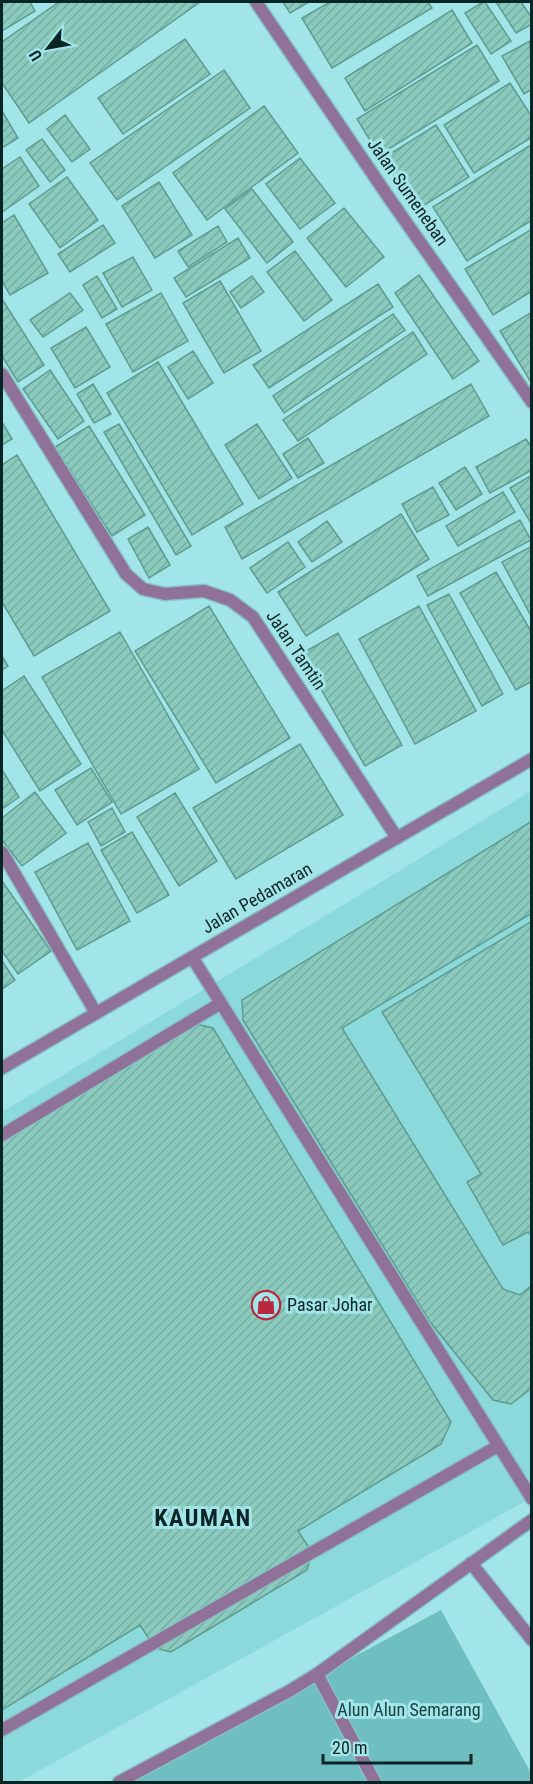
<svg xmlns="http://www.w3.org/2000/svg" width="533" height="1784" viewBox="0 0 533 1784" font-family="'Roboto Condensed',sans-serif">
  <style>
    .built { fill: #8cd9dc }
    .park { fill: #6fbec1 }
    .building { fill: url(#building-hatch); stroke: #5e9c8f; stroke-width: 1.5 }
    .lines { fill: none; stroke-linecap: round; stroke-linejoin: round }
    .service-casing { stroke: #86c2c5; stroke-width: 15 }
    .minor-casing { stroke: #86c2c5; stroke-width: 15 }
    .service { stroke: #907298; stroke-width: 12 }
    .minor { stroke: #907298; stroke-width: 12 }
    .labels { text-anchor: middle; stroke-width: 6; stroke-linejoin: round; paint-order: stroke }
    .street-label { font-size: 18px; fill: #082526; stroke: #a2e5e8 }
    .poi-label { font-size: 18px; fill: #082526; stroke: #a2e5e8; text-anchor: start }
    .park-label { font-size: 18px; fill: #184143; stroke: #a2e5e8 }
    .district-label { font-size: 24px; font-weight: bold; letter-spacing: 1.5px; fill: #082526; stroke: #a2e5e8 }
  </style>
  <defs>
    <pattern id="building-hatch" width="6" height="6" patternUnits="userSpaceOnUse" patternTransform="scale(1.5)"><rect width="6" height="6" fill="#8bcbbd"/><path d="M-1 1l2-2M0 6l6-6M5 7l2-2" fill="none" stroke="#76aea2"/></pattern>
  </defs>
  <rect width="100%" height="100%" fill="#a2e5e8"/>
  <path class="built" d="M531 791V1498L19 1782H2V1112Z"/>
  <path class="park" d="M441 1610 532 1775 531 1782H121Z"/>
  <path class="building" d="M2 2H30L35 11 2 31Z
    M59 2H200L29 123 2 83V42Z
    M283 2H309L290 13Z
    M330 2H428L432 8 332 68 302 18Z
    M483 2H485L511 41 491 54 465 13Z
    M496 2H521L532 18V24L516 33Z
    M452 10 472 43 365 111 345 78Z
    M185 39 210 74 123 134 98 98Z
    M530 41 532 89 524 94 502 56Z
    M477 45 499 81 379 155 357 119Z
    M224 70 250 108 117 200 90 163Z
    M510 83 532 117V137L474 173 444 125Z
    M264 106 298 153 207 220 173 173Z
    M2 111 18 138 2 148Z
    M65 115 90 149 72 162 47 129Z
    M436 125 469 177 415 211 382 159Z
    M42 139 65 170 50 182 26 150Z
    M532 144V220L467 261 433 207Z
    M20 157 39 186 2 212V169Z
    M300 158 335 203 300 229 266 184Z
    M67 177 98 220 60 248 29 204Z
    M159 182 192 235 155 258 122 206Z
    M252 189 293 242 267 263 225 209Z
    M344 208 384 257 346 287 307 238Z
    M14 215 48 273 10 295 2 281V223Z
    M103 225 115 243 70 272 58 254Z
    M218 226 227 242 188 267 178 251Z
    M532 229V291L493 315 465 269Z
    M238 238 250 258 186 297 174 278Z
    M295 251 332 300 304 321 267 272Z
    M133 257 152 290 122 307 103 273Z
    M419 275 479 361 453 379 395 293Z
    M97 276 117 309 102 318 83 285Z
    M252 276 264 292 241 308 230 292Z
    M220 281 261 351 224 373 183 303Z
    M378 284 393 307 269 388 253 365Z
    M70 293 83 310 43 337 30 320Z
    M161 293 188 341 133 372 106 324Z
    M2 299 44 365 18 382 2 356Z
    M532 312V384L500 331Z
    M393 314 405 330 284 413 273 396Z
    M86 327 110 367 75 388 51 348Z
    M413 332 427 354 298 441 283 420Z
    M193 351 213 383 188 399 168 367Z
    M158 362 243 504 192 535 107 393Z
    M50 370 84 421 58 439 23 389Z
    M93 384 111 414 94 423 77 394Z
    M471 384 489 416 242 559 225 527Z
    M2 422 12 439 2 445Z
    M119 424 191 546 176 555 104 432Z
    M257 424 292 478 259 499 225 445Z
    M89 426 145 515 112 536 55 447Z
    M308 438 324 463 298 478 283 454Z
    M526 439 532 448V470L490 493 476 467Z
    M17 455 110 611 34 656 2 602V465Z
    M465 467 482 494 456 510 439 483Z
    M532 475V525L510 488Z
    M433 487 449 515 417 532 402 504Z
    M503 492 515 512 458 546 446 526Z
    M401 514 429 559 306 636 278 592Z
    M520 520 531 540 428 596 417 576Z
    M327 521 342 542 312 562 298 542Z
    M148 527 170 565 149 578 128 539Z
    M288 542 305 567 267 593 250 568Z
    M532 546V618L502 562Z
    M496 572 532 633V681L516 690 460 593Z
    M449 594 503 694 482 706 427 605Z
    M209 606 290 738 216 783 135 651Z
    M419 606 476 711 415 744 359 639Z
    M120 632 199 769 121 814 42 677Z
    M338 633 402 745 365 766 301 654Z
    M2 656 8 666 2 670Z
    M24 676 81 764 40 791 2 730V691Z
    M300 744 343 815 236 879 193 808Z
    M91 768 112 802 77 825 55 790Z
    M2 770 19 797 2 809Z
    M35 792 66 833 22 866 2 840V818Z
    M175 793 217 861 179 886 137 817Z
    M112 808 125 832 101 846 88 822Z
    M532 821V913L342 1028 503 1289 520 1295 532 1285V1388L511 1404 493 1400 430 1322 243 1020 242 1000Z
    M132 832 169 895 137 913 101 850Z
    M88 843 130 921 77 950 35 872Z
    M2 881 51 951 18 974 2 951Z
    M532 921V1236L528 1232 503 1245 467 1182 481 1174 382 1012Z
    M2 961 15 980 2 989Z
    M192 1023 213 1028 451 1422 441 1444 298 1531 312 1552 307 1570 171 1652 155 1648 140 1625 2 1710V1139Z"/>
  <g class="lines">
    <g class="service-casing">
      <path id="service" d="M192 957 532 1499
        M2 1068 532 759
        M2 1135 221 1003
        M471 1563 532 1640
        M317 1674 375 1782
        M2 1730 498 1446
        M119 1782 291 1690 317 1674 532 1520"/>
    </g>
    <g class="minor-casing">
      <path id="minor" d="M256 2 387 195 532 402
        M2 374 126 574 143 589 165 594 204 591 230 600 253 617 397 838
        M2 852 96 1013"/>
    </g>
    <use href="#service" class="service"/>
    <use href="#minor" class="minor"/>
  </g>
  <defs>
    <g id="shop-ring" transform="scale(1.5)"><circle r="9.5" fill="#a2e5e8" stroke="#ba283d" stroke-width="1.5"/><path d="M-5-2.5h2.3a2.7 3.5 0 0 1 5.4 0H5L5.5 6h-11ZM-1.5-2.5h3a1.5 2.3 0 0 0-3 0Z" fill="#ba283d"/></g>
  </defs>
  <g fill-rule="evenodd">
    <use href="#shop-ring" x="266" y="1305"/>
  </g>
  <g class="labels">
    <g class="street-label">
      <text transform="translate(408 192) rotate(55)" y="6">Jalan Sumeneban</text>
      <text transform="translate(296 650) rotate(56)" y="6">Jalan Tamtin</text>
      <text transform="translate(257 898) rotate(-30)" y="6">Jalan Pedamaran</text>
    </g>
    <g class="poi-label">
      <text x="287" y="1311">Pasar Johar</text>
    </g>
    <g class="park-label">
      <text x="409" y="1716">Alun Alun Semarang</text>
    </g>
    <g class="district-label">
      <text x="203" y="1526">KAUMAN</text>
    </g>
  </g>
  <rect width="533" height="1784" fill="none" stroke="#082526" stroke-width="6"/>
  <g transform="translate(48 48) rotate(239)" stroke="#a2e5e8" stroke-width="4.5" paint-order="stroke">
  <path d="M0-4.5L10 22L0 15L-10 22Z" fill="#082526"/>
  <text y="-9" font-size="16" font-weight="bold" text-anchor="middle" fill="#082526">U</text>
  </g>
  <path d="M323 1754v9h148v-9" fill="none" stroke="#082526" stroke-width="3"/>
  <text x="332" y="1754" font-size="18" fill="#082526" stroke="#a2e5e8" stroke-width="4.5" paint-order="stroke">20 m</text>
</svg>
